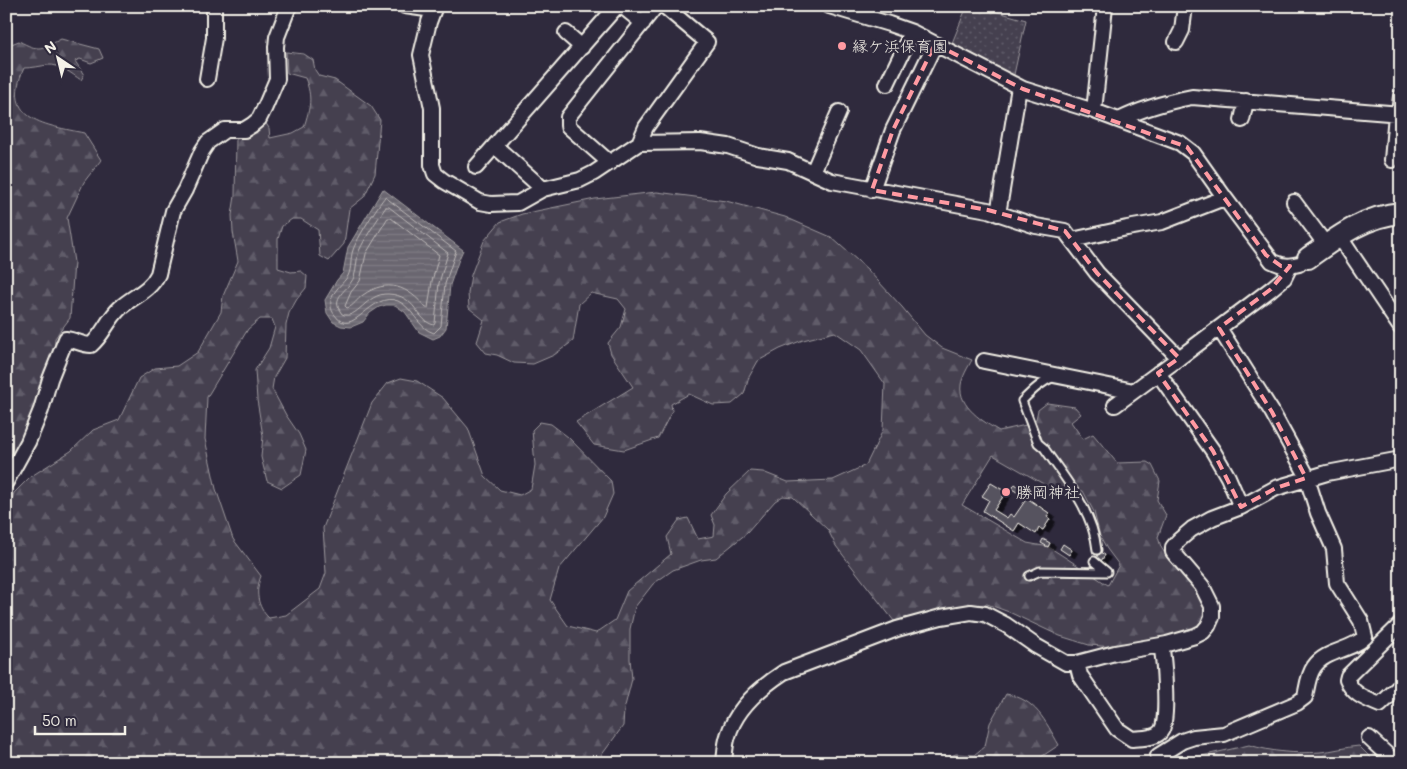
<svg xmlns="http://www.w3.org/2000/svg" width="1407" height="769" viewBox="0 0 1407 769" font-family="Mali,'Klee One',sans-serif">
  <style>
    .forest { fill: url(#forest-firs); stroke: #9c989c; fill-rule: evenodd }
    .park { fill: url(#park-dots); stroke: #9c989c }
    .water { fill: url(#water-rules); stroke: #a19ea0 }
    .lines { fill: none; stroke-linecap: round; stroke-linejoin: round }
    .shore { stroke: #bdb9b8; stroke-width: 1 }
    .building { fill: #56525f; stroke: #f4f1e8; filter: url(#shadow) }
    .lane-casing { stroke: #f4f1e8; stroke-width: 11 }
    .street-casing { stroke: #f4f1e8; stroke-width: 18 }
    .secondary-casing { stroke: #f4f1e8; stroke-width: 24 }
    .lane { stroke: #2f2a3d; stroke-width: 7 }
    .street { stroke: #2f2a3d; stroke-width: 14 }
    .secondary { stroke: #2f2a3d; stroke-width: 20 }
    .marked { fill: none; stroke: #ff9aa2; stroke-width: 4; stroke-dasharray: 10 6; stroke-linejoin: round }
    .poi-dot { fill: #ff9aa2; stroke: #2f2a3d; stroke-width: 2 }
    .labels { text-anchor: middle; stroke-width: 5; stroke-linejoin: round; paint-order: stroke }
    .poi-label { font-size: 16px; fill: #f4f1e8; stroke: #2f2a3d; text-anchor: start }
  </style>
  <defs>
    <pattern id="forest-firs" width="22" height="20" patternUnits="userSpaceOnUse" patternTransform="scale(1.25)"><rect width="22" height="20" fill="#454050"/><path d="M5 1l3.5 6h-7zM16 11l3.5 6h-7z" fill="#605c69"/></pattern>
    <pattern id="park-dots" width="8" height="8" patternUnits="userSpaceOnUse" patternTransform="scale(1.25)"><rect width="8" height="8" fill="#454050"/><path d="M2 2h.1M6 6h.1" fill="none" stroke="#605c69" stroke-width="1.8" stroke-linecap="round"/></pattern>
    <pattern id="water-rules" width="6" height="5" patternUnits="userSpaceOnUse" patternTransform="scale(1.25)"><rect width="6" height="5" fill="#6a6670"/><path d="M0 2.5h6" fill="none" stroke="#807c84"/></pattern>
    <filter id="shadow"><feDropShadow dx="5.5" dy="3" stdDeviation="0" flood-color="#0009"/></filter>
  </defs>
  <rect width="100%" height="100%" fill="#2f2a3d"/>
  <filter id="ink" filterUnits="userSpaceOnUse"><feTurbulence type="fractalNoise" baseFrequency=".02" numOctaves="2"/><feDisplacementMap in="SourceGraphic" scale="10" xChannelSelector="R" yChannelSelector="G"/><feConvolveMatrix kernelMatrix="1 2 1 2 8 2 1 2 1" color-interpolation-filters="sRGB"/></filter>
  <g filter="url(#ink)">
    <path class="forest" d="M61 39 99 49 103 58 91 63 80 59 75 61 84 75 81 80C72 74 60 64 48 65 40 66 33 68 24 68 0 121 47 125 84 133L101 160 84 182 67 218 74 262 70 318 55 338 54 367 6 480V46L19 41C39 52 42 49 61 39Z
      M286 52 304 54 313 60 315 70 319 76 335 80 371 106 380 120 375 174 364 197 349 209 344 244 329 261 320 256 318 230 301 219H292L282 226 278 239V268L291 272 301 271 307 276 306 288 297 299 289 313 286 325 285 358 274 377 272 389 286 415 299 434 306 450 301 475 282 488 267 481 261 457 263 436 257 400 255 370 269 348 275 327 272 319H260L248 329 207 397 205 439 216 489 233 539 261 576C255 591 257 607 269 618L286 615 320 589 326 573 323 528 372 403 388 383 401 378 417 381 443 398 468 428 485 476 500 490 520 495 531 489 535 465 532 430 540 422 551 424 568 437 611 481 613 494 603 517 559 569 550 600 568 626 596 633 615 620 627 591 671 554 667 537 679 520 688 518 698 539 714 536 715 525 711 515 726 494 750 471 763 472 788 482 833 480 866 465 883 430 885 384 861 350 835 332 803 340 780 349 758 361 749 377 744 394 732 404 713 405 689 394 671 404 672 411 658 438 624 450 594 445 576 422 633 387 611 354 608 343 621 327 626 309 618 299 591 293 579 304 573 341 554 355 533 364 514 363 497 355 486 353 477 342 484 320 469 308 468 293 471 275 484 241 500 222 522 214 595 199 657 192 726 201 785 217 831 237 867 269 902 307 925 335 942 348 972 360C968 367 962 377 961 385 958 407 984 422 999 431L1026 425 1036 419 1038 410 1047 403 1075 407 1081 414 1071 422 1083 439 1093 434 1117 463 1147 462 1152 465 1160 481 1157 500 1166 515 1158 537 1161 547 1170 562 1192 579 1205 606 1201 623 1196 628 1176 638 1114 647 1089 645 1060 636 1009 612 987 604 948 608 894 621 836 546 828 530 793 497 783 496 775 501 747 533 716 558 701 560 673 570 653 584 635 607 630 629V659L632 679 624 710 623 726 598 760 583 758 569 763H6V520L14 493 30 477 71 451 93 430 119 420 139 378 155 368 177 366 198 352 221 312 223 296 238 261 233 232 232 215 235 196 236 138C247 135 254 125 265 122L269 128 270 138 293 133 304 127C310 107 313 98 305 78L287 73ZM993 455 1054 490 1061 491 1069 488 1083 491 1094 512 1100 536 1107 549 1119 565 1108 585 1049 547 1027 543 962 505Z
      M1006 694C1036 699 1045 721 1059 745L1032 763H933L956 754 974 755 985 746 990 723Z
      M1249 745C1273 752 1295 754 1320 752 1333 751 1345 747 1359 746L1376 763H1171Z"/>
    <path class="park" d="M967 6H977L1026 20 1013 79 950 48Z"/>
    <path class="water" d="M383 189 463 250 459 259 450 285 446 328 440 336 433 339 419 332 405 312 395 305H386L379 307 370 313 363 322 351 327 341 326 333 322 327 313 325 300 337 280 343 273 348 247Z"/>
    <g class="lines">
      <path class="shore" d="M385 197 456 251 445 284 441 326 434 333C417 328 414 308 398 301 371 290 352 341 335 315 332 312 330 306 331 301 333 290 343 284 348 276 352 268 350 258 353 250 356 240 378 205 385 197Z
        M386 207H389L448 253 439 283 435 323 434 325C416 321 417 295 388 294 366 293 357 321 342 314 329 297 348 291 354 277 357 269 356 259 359 251 366 236 377 220 386 207Z
        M388 218H391L439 255 432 281 428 308H426C408 286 387 278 363 295 357 299 354 306 347 308L345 306 351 292 360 281 366 254Z"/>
    </g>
    <path class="building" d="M991 483 1006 492 994 510 1007 518 1010 514 1014 517 1027 498 1049 513 1047 517 1050 519 1043 530 1039 528 1036 534 1019 523 1014 531 983 511 989 500 982 496Z
      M1015 484 1022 489 1020 494 1012 489Z
      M1043 539 1050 543 1048 547 1041 543Z
      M1063 544 1072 550 1069 555 1060 549Z
      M1100 552 1105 555 1101 561 1096 558Z"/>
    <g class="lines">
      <g class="lane-casing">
        <path id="lane" d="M1054 377C1041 382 1032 391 1022 401L1038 443 1044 448C1066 480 1093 511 1097 550
          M1029 576 1040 571 1107 572 1094 561"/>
      </g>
      <g class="street-casing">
        <path id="street" d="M405 6 433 10
          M435 6 429 22 421 55 432 108V165L435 174 444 181 480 202 491 204 518 203 543 189 580 180 594 173 639 143 700 142 728 146 758 156 788 161 832 181 988 210 1036 226 1065 231 1097 273 1179 358 1271 289 1284 278 1290 266
          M622 6 643 23
          M829 6 889 24 912 32 1023 89 1094 111 1180 143 1193 153 1227 201 1272 261C1282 266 1288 267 1299 264
          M566 33 582 47
          M1176 42 1182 30 1185 6
          M207 79 214 38V6
          M887 84 912 32
          M1094 111 1105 6
          M1399 114 1401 96
          M1119 120C1143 108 1166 102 1192 97L1401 114
          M1242 120 1246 101
          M639 143 646 127 707 42 664 6
          M495 146 543 189
          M1392 160 1396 114
          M610 163 568 126V117L656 6
          M476 167 617 6
          M813 172 839 112
          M872 190 893 130 935 44
          M1294 202 1326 245
          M998 214 1019 87
          M1339 236 1401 328
          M1072 240 1127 228 1162 222 1224 198
          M984 361 1134 391
          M1158 373 1213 451 1228 477 1241 507
          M1115 405 1179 358
          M6 482 28 442 41 410 50 379 66 339C75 340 82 345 91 345 103 335 108 319 120 308 133 296 150 291 158 274L173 211 185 190 202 151 208 142 225 130H244L252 125 259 119 265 107 277 79 276 47 277 37 289 6
          M1401 624 1348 676 1347 680C1353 695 1366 699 1380 705L1401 685
          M1077 663 1080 675 1117 729 1132 739C1140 738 1156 739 1161 731 1169 721 1164 659 1161 645
          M1369 738 1396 763
          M1158 756 1182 741 1194 737 1224 734 1297 703 1305 697C1307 688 1308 675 1314 667 1325 650 1351 651 1365 637L1361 621 1337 583 1334 549 1318 513 1305 472 1272 412 1219 328
          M724 763C725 754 725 744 728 736 736 708 761 687 784 672L897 629 941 617 971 612 985 614 1006 625 1036 646 1066 663H1077L1115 653 1167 644 1195 636 1203 632 1208 626 1212 617V606L1202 586 1173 552V547L1179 540 1192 529 1212 518 1241 507 1276 488 1327 473 1401 459"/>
      </g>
      <g class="secondary-casing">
        <path id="secondary" d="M1308 258C1336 238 1364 216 1401 213"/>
      </g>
      <use href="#lane" class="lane"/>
      <use href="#street" class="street"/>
      <use href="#secondary" class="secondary"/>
    </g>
  </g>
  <path class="marked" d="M935 44 1023 89 1187 147 1266 255 1281 266H1290L1271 289 1219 328 1272 412 1306 478 1276 488 1241 507 1213 451 1158 373 1179 358 1097 273 1065 231 988 210 872 190 893 130Z"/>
  <g class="poi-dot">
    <circle cx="842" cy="46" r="5"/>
    <circle cx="1006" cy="492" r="5"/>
  </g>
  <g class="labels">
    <g class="poi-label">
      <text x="852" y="52">縁ケ浜保育園</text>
      <text x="1016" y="498">勝岡神社</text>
    </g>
  </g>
  <rect width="1407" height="769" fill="none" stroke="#2f2a3d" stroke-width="25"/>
  <rect x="12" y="12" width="1382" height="744" fill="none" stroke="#f4f1e8" stroke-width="2" filter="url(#ink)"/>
  <g transform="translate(58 58) rotate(325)" stroke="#2f2a3d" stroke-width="4" paint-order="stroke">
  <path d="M0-4L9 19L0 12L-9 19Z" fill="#f4f1e8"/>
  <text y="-8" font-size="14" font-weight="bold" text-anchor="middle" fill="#f4f1e8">N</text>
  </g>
  <path d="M35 726v8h90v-8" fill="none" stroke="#f4f1e8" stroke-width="2.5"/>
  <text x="42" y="726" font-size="15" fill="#f4f1e8" stroke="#2f2a3d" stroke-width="4" paint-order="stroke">50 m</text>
</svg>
